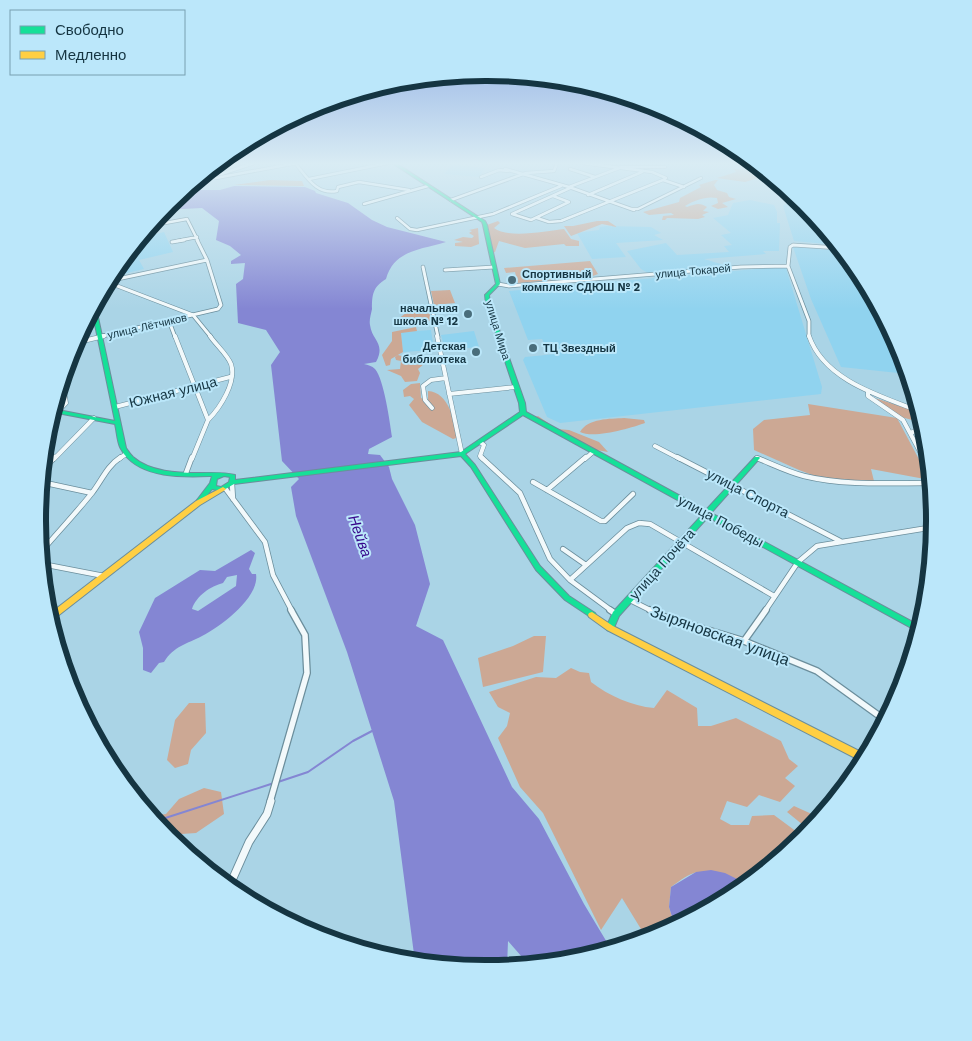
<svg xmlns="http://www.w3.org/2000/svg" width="972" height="1041" viewBox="0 0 972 1041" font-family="'Work Sans',sans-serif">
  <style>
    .built { fill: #90d3ef }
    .green { fill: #cca894 }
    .water { fill: #8486d3; fill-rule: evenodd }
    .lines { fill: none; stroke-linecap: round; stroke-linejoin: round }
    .stream { stroke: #8486d3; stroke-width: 2 }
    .street-far5-casing { stroke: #6b8e9c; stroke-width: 4 }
    .street-far4-casing { stroke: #6b8e9c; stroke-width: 4.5 }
    .street-far3-casing { stroke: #6b8e9c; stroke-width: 5 }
    .street-far2-casing { stroke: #6b8e9c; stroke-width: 6 }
    .street-far1-casing { stroke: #6b8e9c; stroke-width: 8 }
    .street-casing { stroke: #6b8e9c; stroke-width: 9 }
    .fast-casing { stroke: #6b8e9c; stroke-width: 2 }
    .slow-casing { stroke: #6b8e9c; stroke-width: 2 }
    .street-far5 { stroke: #f2f9fb; stroke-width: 2.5 }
    .street-far4 { stroke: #f2f9fb; stroke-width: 3 }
    .street-far3 { stroke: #f2f9fb; stroke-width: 4 }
    .street-far2 { stroke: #f2f9fb; stroke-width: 4.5 }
    .street-far1 { stroke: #f2f9fb; stroke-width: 5.5 }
    .street { stroke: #f2f9fb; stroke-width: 7 }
    .fast { fill: #16e098; fill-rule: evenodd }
    .slow { fill: #ffcf43; fill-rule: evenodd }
    .poi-dot { fill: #496d7b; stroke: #bbe7fa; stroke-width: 2 }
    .labels { text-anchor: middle; stroke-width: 4; stroke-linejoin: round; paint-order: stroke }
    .far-street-label { font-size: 11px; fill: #153542; stroke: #bbe7fa }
    .far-poi-label { font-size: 11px; font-weight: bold; fill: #153542; stroke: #bbe7fa; text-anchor: start }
    .street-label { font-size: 14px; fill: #153542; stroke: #bbe7fa }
    .water-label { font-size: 15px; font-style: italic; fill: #37088b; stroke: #bbe7fa }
    .near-street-label { font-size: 16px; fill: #153542; stroke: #bbe7fa }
    .rim { fill: none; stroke: #153542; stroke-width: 6 }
  </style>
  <rect width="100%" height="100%" fill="#aad4e6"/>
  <path class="built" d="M453 164 463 166 485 168 479 177 444 174Z
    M795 197 803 204 837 245 794 241 783 206Z
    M750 200 774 205 777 212V223H780L779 251H763L766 254 704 259 724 265 737 266 648 273 641 269 627 251 666 243 677 255 729 252 724 246 732 245 721 235 731 233 713 218 728 215 733 203Z
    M606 226 651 227 661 233 654 235 663 240 616 243 626 257 592 259 577 233 599 230 600 227Z
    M149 227 154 228 156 234 164 232 173 252 139 260 144 269 110 277Z
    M793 247 842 251 859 272 900 349 908 374 841 367 811 299Z
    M777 267 786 268 822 387 821 394 560 423 547 417 523 360 525 357 556 354 552 345H545L542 339 528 340 509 291Z
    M431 330 434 350 403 352 401 332Z
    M474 331 479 347 445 350 441 335Z"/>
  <path class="green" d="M734 169 753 170V173L758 178 745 182 717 178 736 172Z
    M270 180 302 181 304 186 234 185Z
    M715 180H718L714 185 717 190 727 193 729 197 736 199 722 203 728 207 718 209 711 206 718 203 717 198C706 196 695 200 685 206L687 207C695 204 700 202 707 207L703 211 709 212 702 215 705 217 698 219 667 218 665 220H662L663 216 674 215 671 213 649 215 643 212 679 202 680 198 701 187 699 185Z
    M498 221 500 223 494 228C508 239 547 231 564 229L571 239 579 241V246H566L564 244 525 248 499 241 495 252 492 253 487 225Z
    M597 221H608L617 227 602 224 571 236 564 226H573Z
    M478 228 479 244 471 247 455 246V243L463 242 454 240 463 237 472 238 474 236 469 233 472 231 469 230Z
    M590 261 598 274 588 278 518 283 515 272 506 273 504 268Z
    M450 290 455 303 434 305 431 291Z
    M429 311 431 321 395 325 394 322 406 313Z
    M416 327 417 331 401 333 403 352 391 359 390 365 386 366 382 355 392 341V332Z
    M398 355 425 363 418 369 420 373 417 381 405 382 401 376 387 370 400 369 401 361 396 360 395 357Z
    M420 383 421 398 428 400V391C449 392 454 422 460 437L453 439 422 422 409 405 414 399 410 396 404 397 403 390 411 384Z
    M875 398 918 412 921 416 917 417 916 421 901 417Z
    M808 404 897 418 930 480 871 469 874 481 823 479 799 470 754 450 753 429 764 420 810 415Z
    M538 416 557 429 569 430 599 442 608 452 591 449 535 417Z
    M624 418 644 420 645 423C631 428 594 439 580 432 588 418 610 419 624 418Z
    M534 636H546L543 672 483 687 478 658 513 646Z
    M571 668 580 672 589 673 591 682C609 696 632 706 654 708L667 690 697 708 698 726H711L736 718 781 741 789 759 798 766 785 778 795 786 780 802 759 795 747 807 727 801 720 819 731 825H749L752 816 774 815 797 832 808 829 787 812 794 806 814 815 822 814 803 838 747 884C737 878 704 869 694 873 685 876 678 882 671 887L669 907 675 926 657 935 644 934 622 898 601 930 543 813 520 787 498 738 507 726 510 713 498 707 489 692 536 677 556 678Z
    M189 703H205L206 733 191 750 188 764 175 768 167 760 175 720Z
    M204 788 221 792 224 814 196 833 167 835 151 816 166 814 179 799Z"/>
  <path class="water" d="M191 185 197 190H220L234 186 305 187 315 191 316 193 348 203 372 220 387 227 446 242C420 250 394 250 386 279 373 287 372 294 372 309 371 314 369 320 370 325 372 341 386 343 376 362L364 364C368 365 372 366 375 369 384 379 390 423 392 437L369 449 368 454 380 455 389 467 392 479 415 525 430 584 416 626 443 640 512 787 539 819 584 904 611 949 573 960 529 965 508 941 507 967 486 969 415 962 394 801 347 652 296 516 291 487 299 479 282 461 271 365 280 352 266 330 238 323 236 284 243 279 245 263 231 264V261L241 255 230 246 216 240 219 221 202 208 163 210 173 205 169 203Z
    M251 550 255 553 249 569 252 574H256C260 597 221 626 202 636 187 644 174 646 164 662L159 663 151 673 143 670V648L139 632 155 598 200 570 215 571ZM237 575 236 586 198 611 192 609C196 596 211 586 223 583L227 577Z
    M711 870 725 873 747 884 735 894 675 926 669 907 671 887 696 872Z"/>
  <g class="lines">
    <path class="stream" d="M278 782 308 772 353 741 372 731
      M156 821 274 783"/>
    <g class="street-far5-casing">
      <path id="street-far5" d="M295 163C307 177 316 195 337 191L338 187 359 182 409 190
        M582 163 652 172 666 178 663 180 684 187
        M505 169 569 187 634 210
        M570 169 595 177
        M208 171 221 174 254 163
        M481 177 499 170 508 171
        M216 178 297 163
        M309 179 388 163
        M569 187 622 167H665
        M588 195 642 172
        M451 200 526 173 554 171 557 163
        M364 204 428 186
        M632 209H638L701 178
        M512 214 531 220 569 202 553 196
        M512 214 570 188
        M397 218 410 229 417 230 493 214 561 186
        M537 218 549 222 561 221 663 180
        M154 225 187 219 198 241
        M177 241 197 237"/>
    </g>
    <g class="street-far4-casing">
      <path id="street-far4" d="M172 242 184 240
        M788 266 809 321V337
        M423 267 438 337
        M445 270 494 267
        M108 281 207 260
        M107 282 193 315 211 337
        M498 284 509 286 741 267 788 266 790 247 793 245 840 248
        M418 311 431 310
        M169 321 175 337
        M98 337 218 309 221 305 207 260 197 240"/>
    </g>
    <g class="street-far3-casing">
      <path id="street-far3" d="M175 336 208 420 192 459
        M437 336 462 454
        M809 336C824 380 880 396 919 411
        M75 343 104 336
        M868 392V396L903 420 924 459
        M449 394 516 387
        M115 407 230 377
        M432 408 425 400 423 386 431 380 446 378
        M50 420 66 403 63 385
        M208 420C220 408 237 382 231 364 227 354 216 345 210 336
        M910 433 924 428
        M480 442 484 445 480 456 483 459
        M655 446 680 459
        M54 459 94 418
        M119 459 126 454
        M585 459 593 452"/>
    </g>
    <g class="street-far2-casing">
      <path id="street-far2" d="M481 457 520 493 550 559 570 580 612 611
        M677 457 840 541
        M924 457 929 467
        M757 458C772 464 788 472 804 476 845 486 889 483 931 483
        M42 471 55 457
        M186 473 192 457
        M41 482 92 493
        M533 482 601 521H605L633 494
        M232 484 233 499
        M225 488 265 542 273 575 292 611
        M547 490 586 457
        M563 549 586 565
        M41 552C58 532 76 513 92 493 102 480 107 466 121 457
        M42 564 104 576
        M570 580 627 528 639 523 650 524 774 596
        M630 600 652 611
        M765 611 798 562 817 546 934 527"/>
    </g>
    <g class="street-far1-casing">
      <path id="street-far1" d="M610 610 616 614
        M650 610 665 617 744 641 817 671 885 720
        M744 641 766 610
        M270 802 307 673 305 635 291 610"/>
    </g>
    <g class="street-casing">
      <path id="street" d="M229 887 249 842 267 814 271 801"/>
    </g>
    <g class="fast-casing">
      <path id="fast" d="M392 163H396L485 221 487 225 500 284 489 295 490 304 525 403 526 412 706 510 755 457H759L760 458 759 459 711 513 920 626 919 632 708 517 619 616 613 630 610 631 607 630 606 628 613 612 703 514 523 415 465 454 475 465 540 566 569 596 595 613 596 615 595 617 592 618 565 600 536 570 471 467 461 456 234 484 222 491 212 489 202 502H200L197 500 210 483 212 476C183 477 144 479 124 454 123 452 121 449 120 447 117 440 117 432 115 424L52 412 53 409 115 421 92 310 94 307 96 308 126 448C128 451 130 454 133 457 150 472 178 473 200 473 212 473 223 472 235 475V480L461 452 520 412 519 403 486 304 485 295 496 284 483 225 482 222ZM224 476 230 477 229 482 221 487 216 486 217 479Z"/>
    </g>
    <g class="slow-casing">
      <path id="slow" d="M223 487 226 489 225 490 200 505 50 622 48 615 196 501Z
        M592 612 613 626 867 755 863 762 607 630 589 617 588 615 589 613Z"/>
    </g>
    <use href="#street-far5" class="street-far5"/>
    <use href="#street-far4" class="street-far4"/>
    <use href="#street-far3" class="street-far3"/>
    <use href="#street-far2" class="street-far2"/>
    <use href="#street-far1" class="street-far1"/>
    <use href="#street" class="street"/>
    <use href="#fast" class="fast"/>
    <use href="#slow" class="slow"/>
  </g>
  <linearGradient id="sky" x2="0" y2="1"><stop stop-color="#80a2e0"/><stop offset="0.53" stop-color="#d9ecf4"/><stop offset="1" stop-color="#d9ecf4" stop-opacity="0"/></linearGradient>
  <rect width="972" height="309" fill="url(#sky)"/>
  <g class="poi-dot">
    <circle cx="512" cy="280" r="5"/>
    <circle cx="468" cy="314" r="5"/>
    <circle cx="533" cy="348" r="5"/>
    <circle cx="476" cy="352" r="5"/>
  </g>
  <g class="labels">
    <g class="far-street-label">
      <text transform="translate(693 271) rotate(-5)" y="4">улица Токарей</text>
      <text transform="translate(147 326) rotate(-13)" y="4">улица Лётчиков</text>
      <text transform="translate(498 330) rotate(73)" y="4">улица Мира</text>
    </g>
    <g class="far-poi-label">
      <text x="522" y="278">Спортивный<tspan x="522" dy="13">комплекс СДЮШ № 2</tspan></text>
      <text x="458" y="312" text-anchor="end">начальная<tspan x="458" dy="13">школа № 12</tspan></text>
      <text x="466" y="350" text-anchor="end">Детская<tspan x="466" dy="13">библиотека</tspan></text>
      <text x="543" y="352">ТЦ Звездный</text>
    </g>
    <g class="street-label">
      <text transform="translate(173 392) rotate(-14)" y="5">Южная улица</text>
      <text transform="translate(748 493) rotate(27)" y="5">улица Спорта</text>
      <text transform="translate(721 521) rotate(28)" y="5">улица Победы</text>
      <text transform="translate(662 564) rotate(-48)" y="5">улица Почёта</text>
    </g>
    <g class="water-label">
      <text transform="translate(360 536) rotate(70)" y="5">Нейва</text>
    </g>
    <g class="near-street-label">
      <text transform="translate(720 635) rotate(20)" y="6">Зыряновская улица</text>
    </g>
  </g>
  <path d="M0 0H972V1041H0ZM485 81H487A439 439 0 0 1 926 520V521A439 439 0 0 1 487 960H485A439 439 0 0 1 46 521V520A439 439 0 0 1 485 81Z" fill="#bbe7fa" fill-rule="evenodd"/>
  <path class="rim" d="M485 81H487A439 439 0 0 1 926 520V521A439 439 0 0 1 487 960H485A439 439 0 0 1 46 521V520A439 439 0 0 1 485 81Z"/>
  <rect x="10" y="10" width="175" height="65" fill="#bbe7fa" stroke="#79a0b0"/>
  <rect x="20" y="26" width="25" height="8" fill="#16e098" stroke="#79a0b0"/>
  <text x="55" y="35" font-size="15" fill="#153542">Свободно</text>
  <rect x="20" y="51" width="25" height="8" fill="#ffcf43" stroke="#79a0b0"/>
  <text x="55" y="60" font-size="15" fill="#153542">Медленно</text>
</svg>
